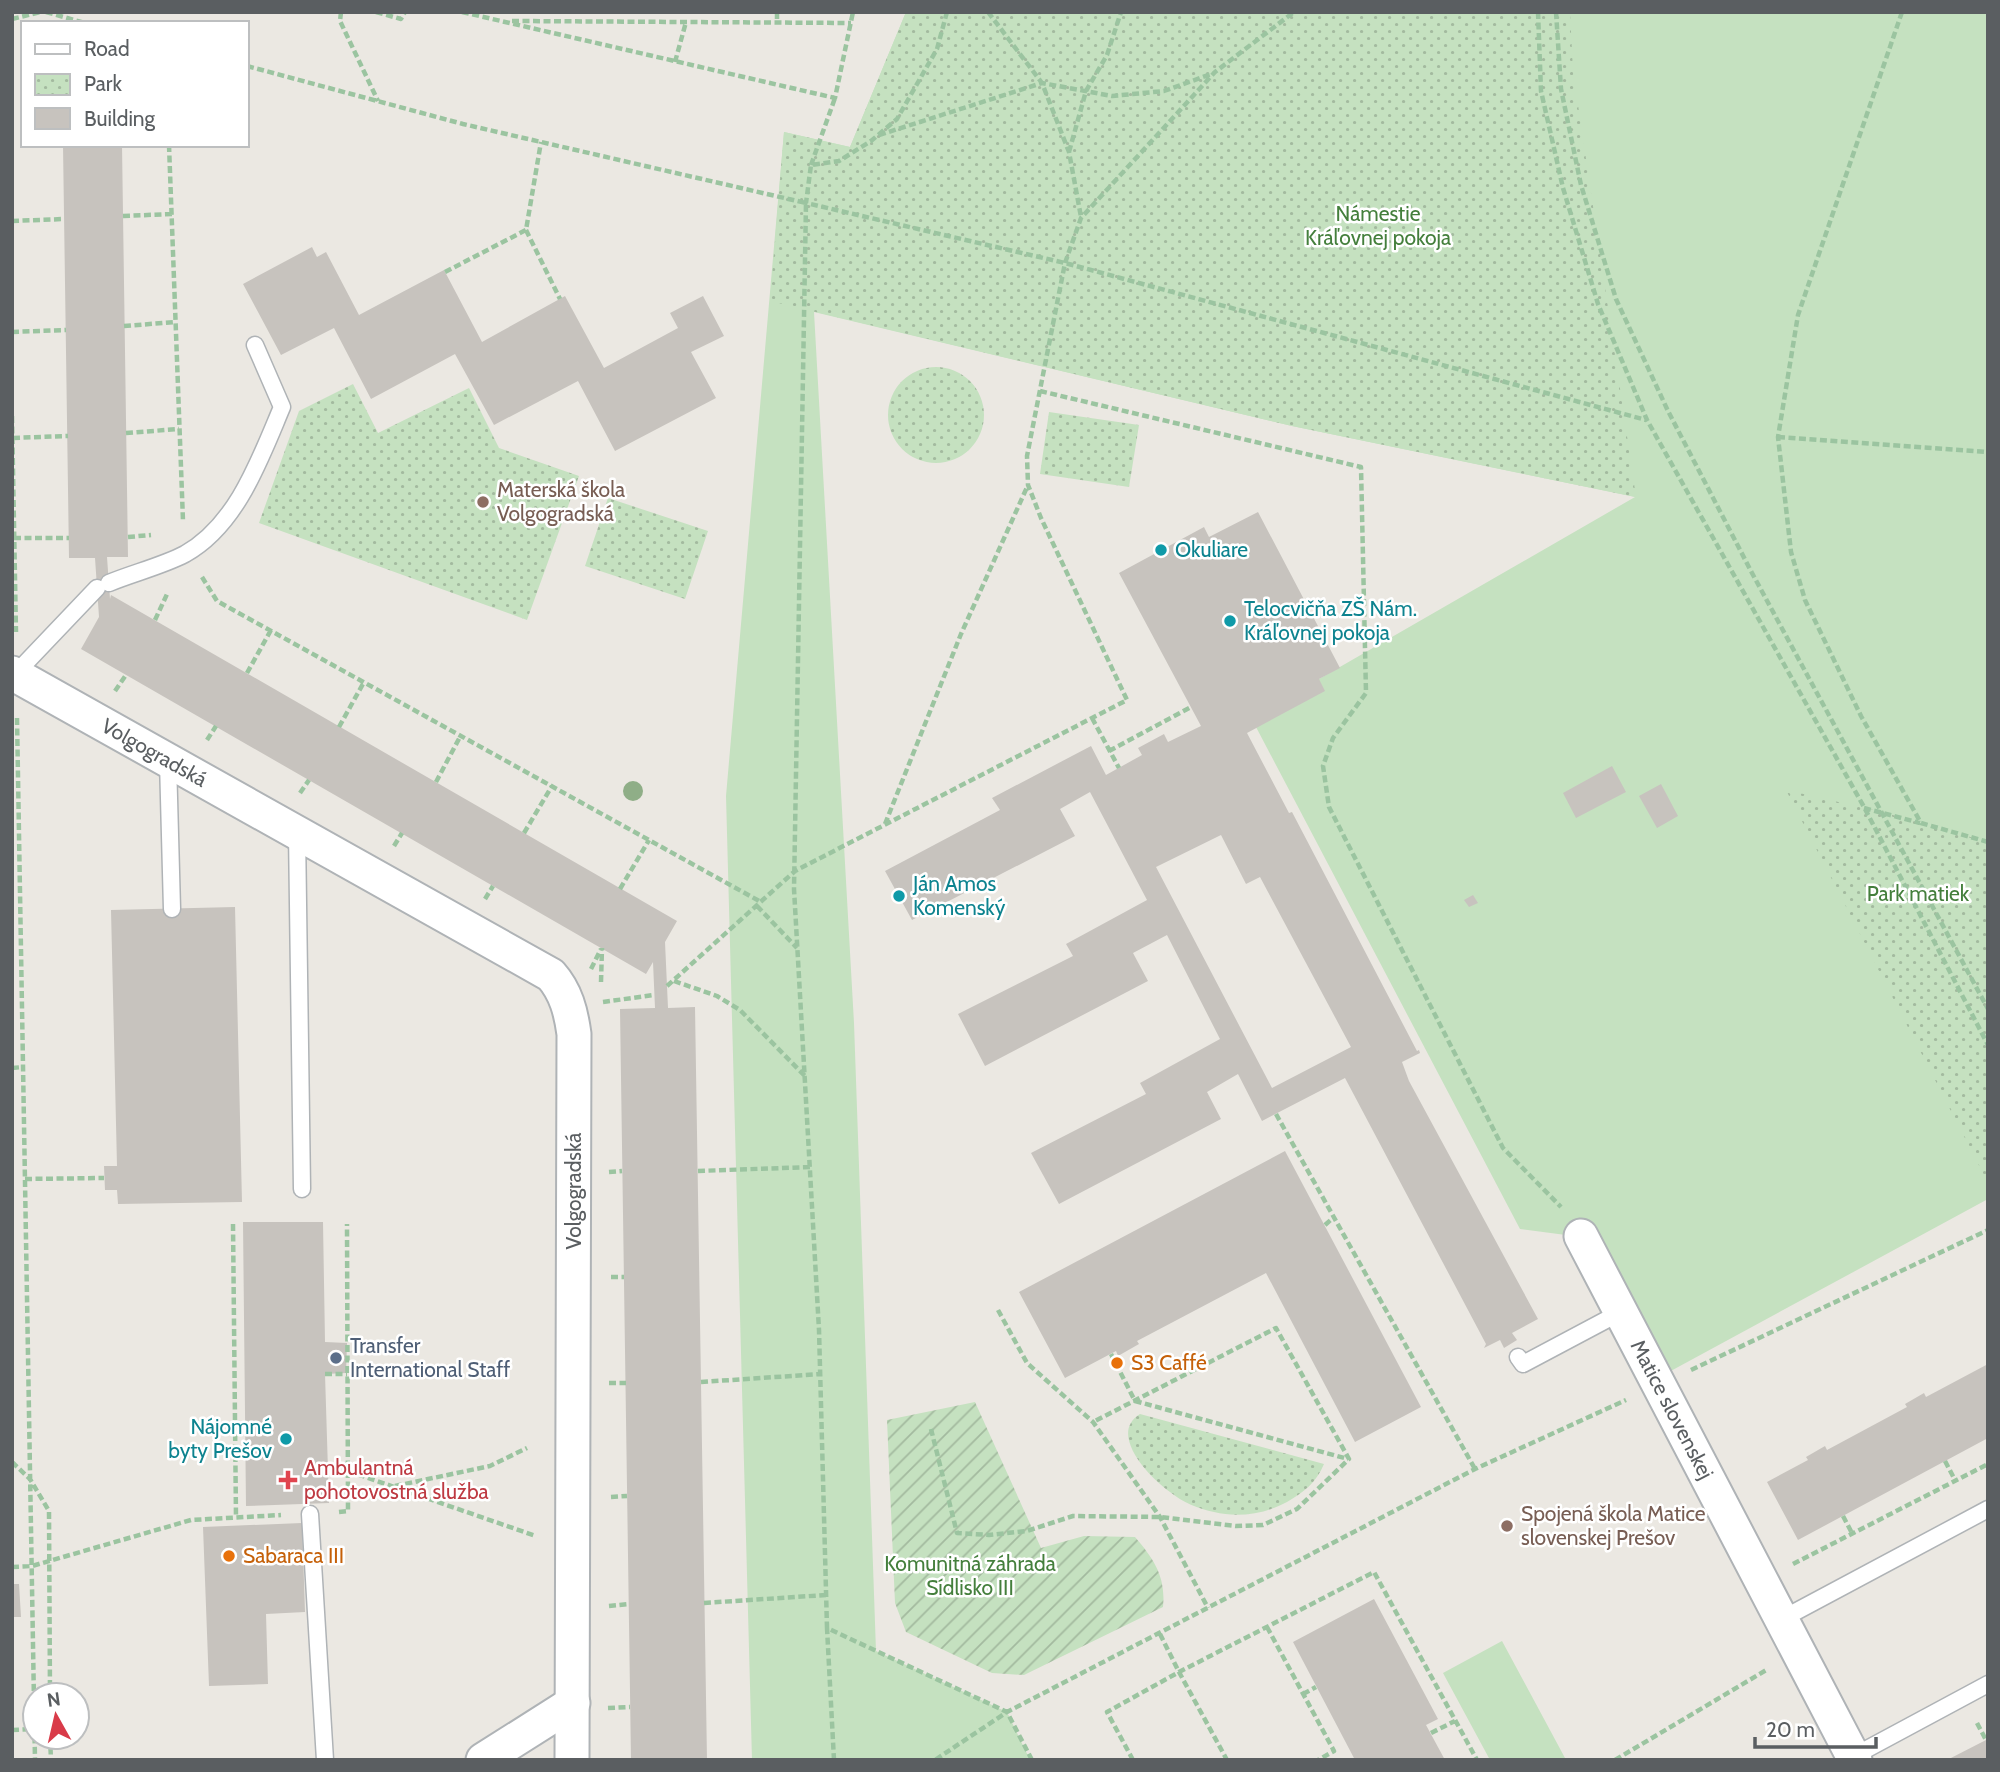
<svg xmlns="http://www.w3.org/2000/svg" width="2000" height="1772" viewBox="0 0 2000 1772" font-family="Cabin,sans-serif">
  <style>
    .grass { fill: #c5e1c0 }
    .park { fill: url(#park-dots) }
    .garden { fill: url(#garden-furrows) }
    .building { fill: #c7c3be; fill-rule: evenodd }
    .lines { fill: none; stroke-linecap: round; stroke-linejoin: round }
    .lane-casing { stroke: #afb3b6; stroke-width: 19 }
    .street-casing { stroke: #afb3b6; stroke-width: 37 }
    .path { stroke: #9bc4a0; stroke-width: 4.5; stroke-dasharray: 7 3.5; stroke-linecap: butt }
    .lane { stroke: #fff; stroke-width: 16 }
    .street { stroke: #fff; stroke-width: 33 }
    .tree { fill: #8fae87 }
    .education-dot { fill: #8d6e63; stroke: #fff; stroke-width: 2.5 }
    .culture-dot { fill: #0f9aa8; stroke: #fff; stroke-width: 2.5 }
    .service-dot { fill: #5c6f8a; stroke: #fff; stroke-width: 2.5 }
    .food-dot { fill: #e8710a; stroke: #fff; stroke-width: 2.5 }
    .health-dot { fill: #e0444e; stroke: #fff; stroke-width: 2.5 }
    .labels { text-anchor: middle; stroke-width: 5; stroke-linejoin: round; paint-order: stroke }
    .park-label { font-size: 21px; fill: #447f3c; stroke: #fff }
    .education-label { font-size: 21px; fill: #785e54; stroke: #fff; text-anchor: start }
    .culture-label { font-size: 21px; fill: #0d838f; stroke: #fff; text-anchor: start }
    .street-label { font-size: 21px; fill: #5a5e61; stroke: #fff }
    .service-label { font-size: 21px; fill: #4e5e75; stroke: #fff; text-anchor: start }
    .food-label { font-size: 21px; fill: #c56008; stroke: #fff; text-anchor: start }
    .health-label { font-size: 21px; fill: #be3a42; stroke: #fff; text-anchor: start }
  </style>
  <defs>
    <pattern id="park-dots" width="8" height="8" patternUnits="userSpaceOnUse" patternTransform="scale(1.75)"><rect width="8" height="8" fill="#c5e1c0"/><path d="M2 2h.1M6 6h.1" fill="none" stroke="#a3ba9f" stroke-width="1.8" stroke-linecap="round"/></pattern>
    <pattern id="garden-furrows" width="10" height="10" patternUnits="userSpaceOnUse" patternTransform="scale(1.75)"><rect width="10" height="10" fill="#c5e1c0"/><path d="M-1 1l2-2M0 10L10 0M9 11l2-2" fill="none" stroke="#a3ba9f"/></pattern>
  </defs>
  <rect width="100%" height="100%" fill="#ebe8e2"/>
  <path class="grass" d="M906 12H1988V1199L1656 1379 1581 1237 1520 1229 1256 727 1319 679 1635 497 1292 426 814 312 854 1023 876 1651 1007 1712 1030 1760H752L726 796 784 132 850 147Z
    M1502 1641 1565 1758 1561 1760H1490L1443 1673Z"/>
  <path class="park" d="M906 12H1570L1573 71 1636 497 1292 426 770 301 784 132 850 147Z
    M888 415a48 48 0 1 1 96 0a48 48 0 1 1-96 0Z
    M353 384 378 433 469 388 499 448 579 476 527 620 259 523 299 411Z
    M1049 412 1139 425 1129 487 1040 474Z
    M608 498 708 531 685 599 585 566Z
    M1786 790 1882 812 1988 842V1183Z
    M1140 1414 1324 1464C1316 1483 1304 1492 1287 1502 1265 1514 1238 1518 1214 1512 1199 1509 1182 1502 1170 1492 1151 1479 1107 1434 1140 1414Z"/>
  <path class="garden" d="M975 1402 1041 1548 1084 1536 1135 1537C1154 1559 1166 1577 1163 1607L1024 1675 992 1673 906 1632 895 1603 887 1420Z"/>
  <path class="building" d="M63 145H122L128 557H107L110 599 111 595 677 921 665 942 668 1008 695 1007 707 1760H631L620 1009 655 1008 653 962 646 974 81 649 99 617 95 558H69Z
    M312 247 317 257 326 252 359 315 444 270 482 342 565 296 604 368 678 328 670 313 703 296 724 336 691 352 716 398 615 451 578 381 494 425 455 354 371 399 334 328 281 355 243 284Z
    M1258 512 1340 668 1319 679 1325 691 1247 733 1289 813 1292 812 1417 1051 1419 1050 1420 1053 1402 1062 1409 1081 1538 1319 1512 1333 1517 1340 1504 1348 1500 1340 1484 1348 1486 1344 1345 1078 1262 1121 1238 1074 1207 1092 1221 1119 1059 1204 1031 1153 1146 1094 1140 1083 1220 1039 1167 935 1133 953 1148 981 985 1066 958 1014 1073 956 1066 944 1147 900 1090 792 1060 809 1075 836 912 920 885 871 1000 810 992 798 1091 746 1106 775 1142 755 1138 748 1164 734 1168 742 1201 726 1119 573 1204 527 1209 537ZM1221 835 1246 884 1260 877 1351 1047 1272 1088 1156 867Z
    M1612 766 1626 792 1576 818 1563 793Z
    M1661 784 1678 816 1657 828 1639 796Z
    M1473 895 1478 903 1469 907 1464 900Z
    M235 907 242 1202 118 1204 117 1190H105L104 1166H117L111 910Z
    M1285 1151 1421 1407 1355 1442 1266 1273 1137 1341 1139 1344 1118 1356 1116 1351 1065 1378 1019 1292Z
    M243 1222H323L325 1342 347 1343 346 1373 325 1374 329 1503 246 1506Z
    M1988 1364V1438L1798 1540 1767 1482 1808 1460 1806 1457 1825 1446 1827 1450 1907 1407 1905 1404 1924 1393 1926 1397Z
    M302 1523 305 1612 266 1614 268 1684 209 1686 203 1527Z
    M12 1584H19L21 1617H12Z
    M1374 1599 1438 1719 1426 1725 1445 1760H1355L1293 1642Z
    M1988 1739V1760H1947L1986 1740Z"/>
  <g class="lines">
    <g class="lane-casing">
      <path id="lane" d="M109 583C133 573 162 566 185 554 237 525 260 459 282 407L255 345
        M17 672 97 588
        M168 761 172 909
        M297 832 302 1189
        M1518 1357 1523 1364 1621 1312
        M310 1514 325 1760
        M1782 1619 1988 1509
        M1854 1756 1988 1684"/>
    </g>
    <g class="street-casing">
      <g id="street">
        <path id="s1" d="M12 673 551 975C566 992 571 1012 574 1034L572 1760"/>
        <path id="s2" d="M1581 1236 1855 1760"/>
        <path d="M483 1760 573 1703"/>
      </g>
    </g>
    <path class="path" d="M46 12 85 23
      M341 12 340 21 378 101
      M376 12 401 19 405 12
      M462 12 835 98 853 12
      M777 12V23
      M947 12 937 49 897 119 871 141 839 161 811 165 806 203 1065 263 1646 420
      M988 12 1042 83 1069 152 1081 217
      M1538 12 1541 91 1563 188 1598 304 1647 420 1864 807 1988 1045
      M1556 12 1561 89 1581 185 1616 299 1668 411 1752 573 1988 1009
      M1902 12 1798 315 1778 437 1791 552 1805 600 1861 716 1921 823 1988 842
      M12 19 41 12
      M512 21 851 23
      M675 62 686 22
      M247 66 463 124 806 203 794 889 819 1330 827 1628
      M879 135 1042 83 1112 96 1164 91 1214 73
      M169 145 183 521
      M1069 152 1086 91 1107 55 1121 12
      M811 165 835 98
      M123 216 172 214
      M12 221 64 219
      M526 230 560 299
      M445 272 526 230 541 142
      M124 326 176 322
      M12 332 66 330
      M1040 391 1361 467 1366 693 1333 738 1323 766 1329 807 1503 1148 1561 1207
      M12 416 16 632
      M126 433 179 429
      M1778 437 1988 452
      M13 438 68 436
      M128 537 151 535
      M14 538H69
      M202 577 217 601 761 902
      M155 620 168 592
      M247 673 271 630
      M115 691 126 675
      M17 718 35 1760
      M1092 718 1119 768
      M339 727 364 682
      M207 740 216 726
      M1109 751 1191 707
      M436 782 461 735
      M300 793 309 780
      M1864 808 1920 823
      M885 824 961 634 1028 485
      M524 833 552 786
      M394 846 402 833
      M620 889 649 840
      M485 899 493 886
      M757 906 797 948
      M591 969 601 949
      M674 981 717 996 740 1010 805 1076
      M601 982 602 948
      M667 986 795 871 1127 700 1041 518 1028 485 1027 456 1065 263 1081 218 1215 72 1294 12
      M603 1002 654 995
      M12 1068 23 1067
      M1276 1114 1475 1469
      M698 1171 810 1167
      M609 1172 622 1171
      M25 1179 104 1178
      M233 1224 236 1518
      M1325 1225 1334 1217
      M611 1277H624
      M998 1310 1027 1363 1093 1422 1160 1517 1208 1608
      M1111 1354 1135 1401 1348 1459
      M1691 1370 1988 1230
      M325 1374H347
      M701 1382 821 1374
      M609 1383H626
      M931 1429 957 1533 989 1535 1027 1531 1073 1516 1160 1517 1236 1526 1263 1525 1297 1509 1349 1459 1276 1328 1093 1422
      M1945 1461 1955 1480
      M12 1462 30 1479 49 1511 50 1695
      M348 1471 536 1536
      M395 1486 490 1466 527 1448
      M611 1497 627 1496
      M339 1512 348 1511 347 1224
      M1843 1516 1853 1535
      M1793 1564 1988 1464
      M12 1567 32 1566 191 1520 281 1515
      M704 1603 826 1595
      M609 1606 629 1604
      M1267 1627 1334 1751 1318 1760
      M1160 1634 1179 1672 1374 1572 1477 1760
      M1303 1694 1316 1687
      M608 1708 630 1707
      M1977 1723 1986 1740
      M12 1730 34 1729
      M1431 1733 1455 1721
      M50 1737 51 1760
      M834 1760 827 1628 1007 1712 935 1760
      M1032 1760 1007 1712 1475 1469 1626 1400
      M1133 1760 1107 1712 1179 1672 1227 1760
      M1615 1760 1768 1669"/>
    <use href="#lane" class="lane"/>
    <use href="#street" class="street"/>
  </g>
  <circle class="tree" cx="633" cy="791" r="10"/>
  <g class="education-dot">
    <circle cx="483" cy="502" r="7"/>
    <circle cx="1507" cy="1526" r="7"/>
  </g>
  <g class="culture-dot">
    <circle cx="1161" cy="550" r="7"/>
    <circle cx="1230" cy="621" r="7"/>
    <circle cx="899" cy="896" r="7"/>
    <circle cx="286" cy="1439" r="7"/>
  </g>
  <circle class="service-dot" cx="336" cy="1358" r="7"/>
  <g class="food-dot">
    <circle cx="1117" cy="1363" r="7"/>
    <circle cx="229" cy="1556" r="7"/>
  </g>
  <path class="health-dot" d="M284.5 1469.5h7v7h7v7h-7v7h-7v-7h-7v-7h7z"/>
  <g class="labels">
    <g class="park-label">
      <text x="1378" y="221">Námestie<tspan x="1378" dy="24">Kráľovnej pokoja</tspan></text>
      <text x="1918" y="901">Park matiek</text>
      <text x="970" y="1571">Komunitná záhrada<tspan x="970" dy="24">Sídlisko III</tspan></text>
    </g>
    <g class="education-label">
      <text x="497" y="497">Materská škola<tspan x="497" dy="24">Volgogradská</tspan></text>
      <text x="1521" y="1521">Spojená škola Matice<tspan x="1521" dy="24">slovenskej Prešov</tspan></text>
    </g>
    <g class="culture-label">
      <text x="1175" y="557">Okuliare</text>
      <text x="1244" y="616">Telocvičňa ZŠ Nám.<tspan x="1244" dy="24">Kráľovnej pokoja</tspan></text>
      <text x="913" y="891">Ján Amos<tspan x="913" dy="24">Komenský</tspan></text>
      <text x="272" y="1434" text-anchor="end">Nájomné<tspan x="272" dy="24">byty Prešov</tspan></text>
    </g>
    <g class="street-label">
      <text dy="7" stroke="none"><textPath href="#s1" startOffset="163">Volgogradská</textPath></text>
      <text transform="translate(574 1191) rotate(-90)" y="7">Volgogradská</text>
      <text dy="7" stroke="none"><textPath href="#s2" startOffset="196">Matice slovenskej</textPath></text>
    </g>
    <g class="service-label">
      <text x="350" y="1353">Transfer<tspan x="350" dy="24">International Staff</tspan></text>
    </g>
    <g class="food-label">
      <text x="1131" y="1370">S3 Caffé</text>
      <text x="243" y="1563">Sabaraca III</text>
    </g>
    <g class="health-label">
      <text x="304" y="1475">Ambulantná<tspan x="304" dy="24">pohotovostná služba</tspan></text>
    </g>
  </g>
  <rect width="2000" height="1772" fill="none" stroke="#5a5e61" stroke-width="28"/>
  <rect x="21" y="21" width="228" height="126" fill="#ffffff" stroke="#bdbfc0" stroke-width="2"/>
  <rect x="35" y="44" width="35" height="10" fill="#ffffff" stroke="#bdbfc0" stroke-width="2"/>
  <text x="84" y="56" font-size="21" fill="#5a5e61">Road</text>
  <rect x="35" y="74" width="35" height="21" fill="url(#park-dots)" stroke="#bdbfc0" stroke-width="2"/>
  <text x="84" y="91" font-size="21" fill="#5a5e61">Park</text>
  <rect x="35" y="108" width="35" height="21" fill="#c7c3be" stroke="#bdbfc0" stroke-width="2"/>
  <text x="84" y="126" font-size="21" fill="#5a5e61">Building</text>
  <g transform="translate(56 1716) rotate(352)"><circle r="33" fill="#ffffff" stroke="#bdbfc0" stroke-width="2"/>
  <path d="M0-5L12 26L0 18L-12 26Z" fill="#d93b49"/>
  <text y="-10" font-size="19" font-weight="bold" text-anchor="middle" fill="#5a5e61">N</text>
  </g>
  <path d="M1755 1737v10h121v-10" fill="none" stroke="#5a5e61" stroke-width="3.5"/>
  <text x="1766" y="1737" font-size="21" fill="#5a5e61" stroke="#ffffff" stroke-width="5" paint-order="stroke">20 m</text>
</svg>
